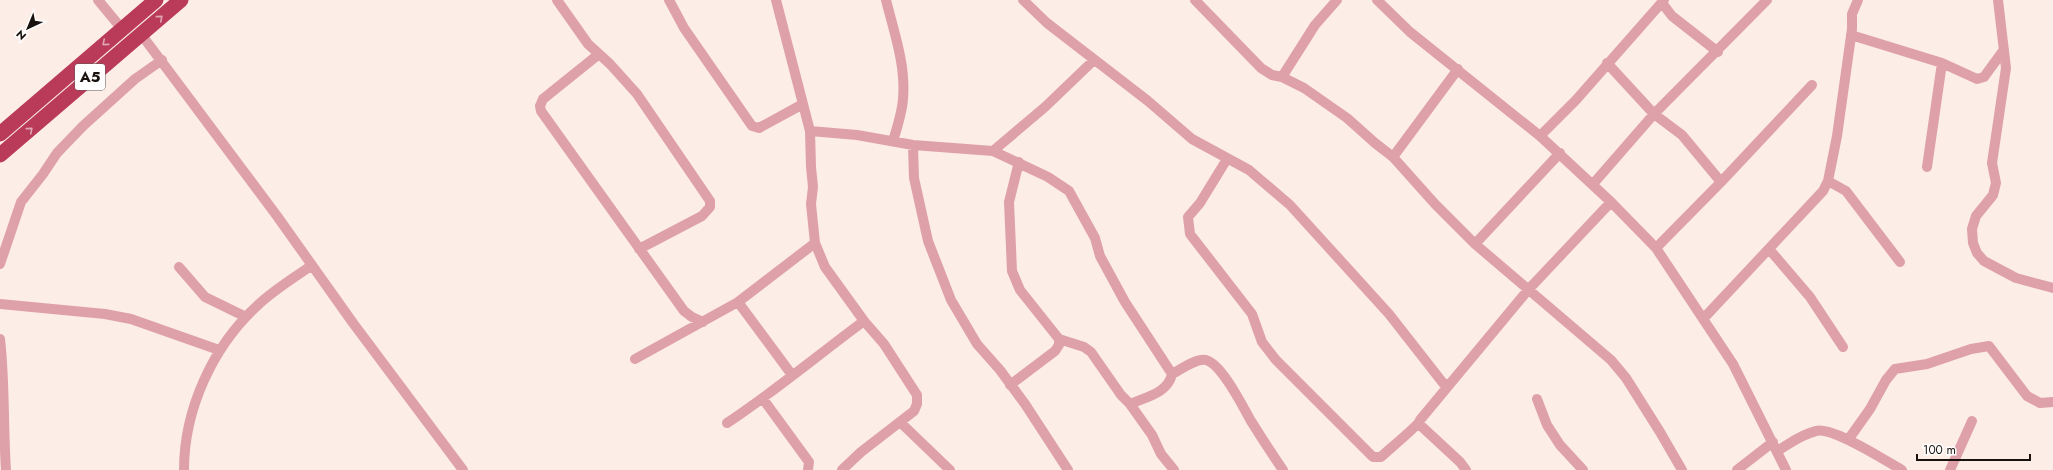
<svg xmlns="http://www.w3.org/2000/svg" width="2053" height="470" viewBox="0 0 2053 470" font-family="Jost,sans-serif">
  <style>
    .lines { fill: none; stroke-linecap: round; stroke-linejoin: round }
    .minor { stroke: #dfa1a9; stroke-width: 10 }
    .highway { stroke: #ba3a59; stroke-width: 15 }
    .oneway { stroke: #dfa6b4 }
    .labels { text-anchor: middle; stroke-width: 3; stroke-linejoin: round; paint-order: stroke }
    .shield { fill: #fefefe; stroke: #5e5856; stroke-width: 1 }
    .shield-label { font-size: 15px; font-weight: bold; fill: #19110e }
  </style>
  <rect width="100%" height="100%" fill="#fdede7"/>
  <g class="lines">
    <path class="minor" d="M98 0 122 29
      M557 0 588 44 610 64 637 94 710 201V207L702 216 639 249
      M669 0 684 28 752 126 759 128 803 104
      M776 0 810 131 811 167 813 187 811 204 815 243 825 267 864 321 884 344 917 395V404L914 411 861 452 842 470
      M886 0C894 32 906 65 903 99 902 113 897 128 893 141
      M1023 0 1047 23 1148 101 1192 139 1249 170 1290 205 1389 314 1443 383 1448 385
      M1195 0 1261 68 1272 75 1282 77 1304 88 1347 118 1375 143 1393 157 1435 204 1475 244 1611 360 1626 378 1660 432 1682 470
      M1377 0 1410 32 1540 136 1611 202 1656 248 1733 364 1786 470
      M1998 0 2006 68 1992 163 1996 183 1993 195 1976 216 1972 229 1973 243 1977 253 1984 261 2016 278 2053 288
      M1662 3 1672 16 1718 52
      M141 34 277 216 353 323 463 470
      M1851 35 1942 63 1977 79 1984 77 2003 51
      M599 54 543 99 540 106 541 111 684 311 692 317 703 322
      M1607 63 1654 114 1682 135 1721 182
      M1282 77 1315 25 1337 0
      M810 131 857 135 913 145 993 151 1048 177 1069 191 1095 238 1100 256 1125 302 1172 374C1168 393 1146 397 1130 404L1152 435 1161 454 1174 470
      M1540 136 1576 100 1664 0
      M913 145 914 178 928 241 951 300 977 344 1000 370 1025 404 1068 470
      M993 151 1045 107 1094 60
      M1393 157 1458 69
      M1227 159 1200 203 1188 217 1190 234 1252 314 1262 342 1276 360 1373 457H1381C1387 451 1419 425 1420 420L1528 290 1611 202
      M1927 167 1942 63
      M1828 181 1846 191 1900 262
      M1593 184 1654 114 1767 0
      M1475 244 1560 153
      M1656 248 1721 182 1812 85
      M1769 249 1810 297 1843 347
      M0 264 21 202 43 174 57 153 83 126 135 79 162 60
      M179 267 205 297 246 317
      M738 302 792 375
      M0 304 105 314 131 319 219 350
      M1703 319 1823 191 1828 181 1837 136 1852 29V14L1858 0
      M0 339C5 382 3 426 6 470
      M1059 339 1084 347 1091 352 1121 395 1130 404
      M635 359 738 302 815 243
      M1172 374C1180 370 1196 358 1206 360 1222 364 1243 407 1251 421 1261 437 1272 454 1283 470
      M1010 385 1055 351 1059 345V339L1020 290 1012 271 1009 202 1019 162
      M763 399 809 462 808 470
      M1537 399 1547 425 1560 445 1583 470
      M727 423C774 392 818 355 864 321
      M901 423 950 470
      M1419 424 1460 462 1466 470
      M1848 440 1870 409 1886 380 1895 369 1927 364 1971 349 1989 346 2027 396 2040 403 2053 402
      M1777 451C1789 444 1802 434 1816 431 1832 426 1886 461 1902 470
      M184 470C184 409 213 346 258 305 274 290 294 278 312 265
      M1737 470 1773 442
      M1950 470 1972 421"/>
    <path class="highway" d="M0 134 156 0
      M0 155 181 0"/>
  </g>
  <defs><path id="oneway-chevron" d="M-2-3.5L2.5 0L-2 3.5" fill="none" stroke-width="1.6" stroke-linecap="round" stroke-linejoin="round"/></defs>
  <g class="oneway">
    <use href="#oneway-chevron" transform="translate(160 18) rotate(-40)"/>
    <use href="#oneway-chevron" transform="translate(105 43) rotate(139)"/>
    <use href="#oneway-chevron" transform="translate(30 130) rotate(-41)"/>
  </g>
  <g class="labels">
    <rect class="shield" x="75" y="64" width="30" height="26" rx="3"/>
    <g class="shield-label">
      <text x="90" y="82">A5</text>
    </g>
  </g>
  <g transform="translate(28 28) rotate(224)" stroke="#fefefe" stroke-width="3" paint-order="stroke">
  <path d="M0-3L7 15L0 10L-7 15Z" fill="#19110e"/>
  <text y="-6" font-size="11" font-weight="bold" text-anchor="middle" fill="#19110e">N</text>
  </g>
  <path d="M1917 454v6h113v-6" fill="none" stroke="#19110e" stroke-width="2"/>
  <text x="1923" y="454" font-size="12" fill="#19110e" stroke="#fefefe" stroke-width="3" paint-order="stroke">100 m</text>
</svg>
